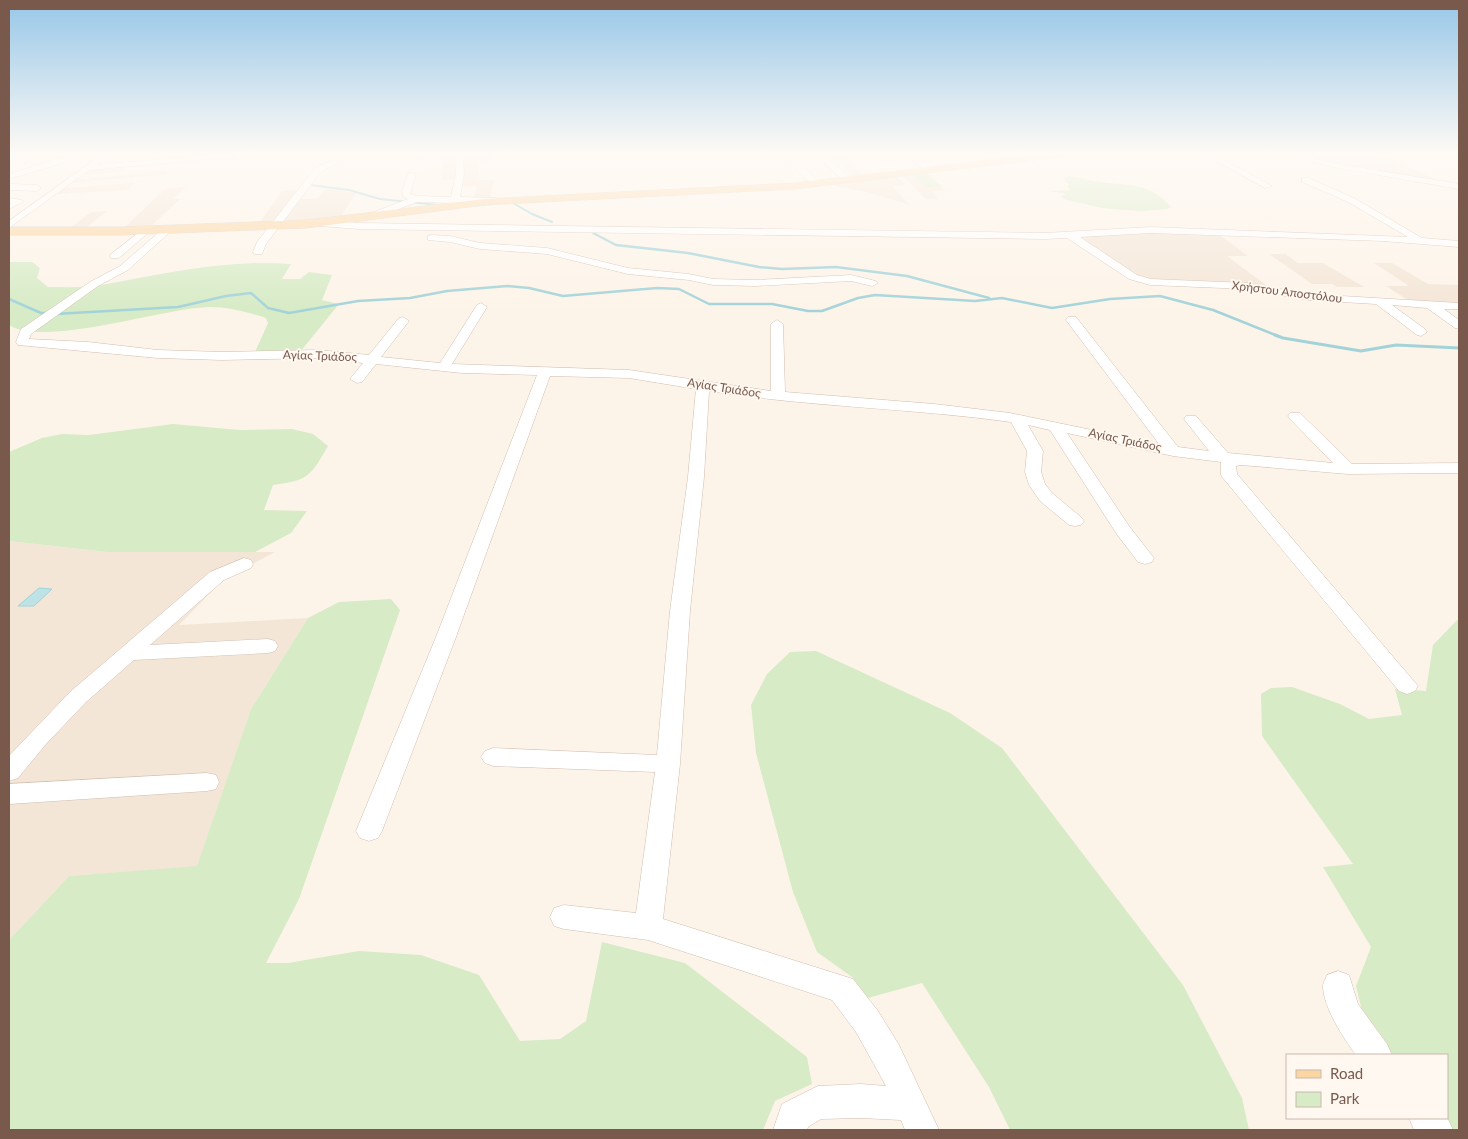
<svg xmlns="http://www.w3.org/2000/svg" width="1468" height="1139" viewBox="0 0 1468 1139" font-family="Lato,sans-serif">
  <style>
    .residential { fill: #f4e6d7 }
    .green { fill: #d7ebc6 }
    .water { fill: #bde3e7; stroke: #a3d3d9 }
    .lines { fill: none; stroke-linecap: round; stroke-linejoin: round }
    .stream-far2 { stroke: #a3d3d9; stroke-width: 2 }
    .stream-far1 { stroke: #a3d3d9; stroke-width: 2.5 }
    .stream { stroke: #a3d3d9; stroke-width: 3 }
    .minor-casing { stroke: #d2bdb0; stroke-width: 1 }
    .major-casing { stroke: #d9d1cd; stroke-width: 1 }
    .minor { fill: #fff; fill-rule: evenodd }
    .major { fill: #fbd5a2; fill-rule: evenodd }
    .labels { text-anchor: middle; stroke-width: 4; stroke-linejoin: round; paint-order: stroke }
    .far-street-label { font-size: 12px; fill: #78594c; stroke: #fff8f0 }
  </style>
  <rect width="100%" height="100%" fill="#fdf4e9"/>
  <path class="residential" d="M205 153H234L237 160 223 161 221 158 126 167 124 171 80 175 92 168 170 160V157Z
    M419 153H454L455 179 442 180 443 158 417 160Z
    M460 153H496V156H493V161L478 162 479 180H494L490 199H474L477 186 460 187 463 173Z
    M1290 153H1375L1379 154 1372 155 1381 158H1389L1449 185 1307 158Z
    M833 157H844L864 176 853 177Z
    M167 171V174L70 183 73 180Z
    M909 172 926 188 942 187 945 191H932L938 199H926L899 173Z
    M894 174 906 185 892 186 910 205 867 192 838 187 833 182Z
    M134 183 127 190 57 194 65 188Z
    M186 187 172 199H180L149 228H124L166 188Z
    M326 189 356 193 340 218 258 225 282 191 298 190 292 200 318 198Z
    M107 211 84 229H69L91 212Z
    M1131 231 1217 233 1248 256H1227L1270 288 1159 281 1139 277 1072 235Z
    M1269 254H1285L1298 263H1323L1364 287H1337L1332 284H1312Z
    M1374 263H1392L1428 284 1459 285V304L1408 300 1386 286H1409Z
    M9 541 107 552H275L223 580 179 625 308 618 251 709 197 867 69 876 9 940Z"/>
  <path class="green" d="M923 170 942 187 926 188 909 172Z
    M1068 176C1078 177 1089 181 1099 182 1129 186 1150 182 1171 207L1167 209 1142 211 1125 210 1102 208 1064 199 1061 196 1067 194 1049 191 1070 190 1067 186 1069 184 1065 181V178Z
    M9 262H32L40 268 37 278 48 287C65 287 84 288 101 285 165 274 225 259 291 264L282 279H300L309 272 332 275 322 300 339 304 300 352H255L268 323 266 318C247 312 229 307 209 307 163 308 44 348 9 325Z
    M173 424 240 430 292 429 313 434 328 446C310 477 309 480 273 485L264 510 307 511 291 533 255 552H107L9 541V452L42 438 62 434 89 435Z
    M391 599 400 610 299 899 266 963H288L359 951 421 955 479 975 520 1041 560 1039 586 1021 602 942 685 963 807 1057 812 1084 775 1101 763 1130H9V940L69 876 197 866 251 709 308 618 339 602Z
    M1457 620H1459V1130H1450L1440 1118H1447V1055H1392L1364 1019 1356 986 1371 947 1323 867 1353 864 1262 736 1261 694 1271 688 1292 687 1340 704 1369 719 1402 715 1395 689 1426 691 1433 645Z
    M816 651 950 713 1002 748 1183 985 1242 1098 1249 1130H1010L989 1087 922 983 868 998 852 977 817 952 793 892 756 753 751 705 767 674 790 652Z"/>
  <path class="water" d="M39 588 52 589 34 606H18Z"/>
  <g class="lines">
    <path class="stream-far2" d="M310 185 349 190 380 199 438 205
      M513 203 532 214 552 222
      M470 206 491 204"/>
    <path class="stream-far1" d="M593 233 616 245 688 253 759 267 782 269 836 267 907 276 989 298
      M9 299 41 313H48
      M55 314 178 307 226 296 251 293 268 308 289 313 358 301 410 298 447 291 507 286 529 288 563 296 657 288 679 289 709 304H772L808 311H822L858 298 875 295 975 301 1002 298 1052 308 1110 299 1160 296 1213 310 1278 336"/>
    <path class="stream" d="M1275 335 1283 338 1361 351 1396 345 1459 348"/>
    <g class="minor-casing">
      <path id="minor" d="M14 153H35L23 156 28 161 24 163 14 157Z
        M71 153H80L70 161 9 179V174L64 157Z
        M104 153H112L97 165 231 153 235 155 231 157 89 170 9 228V221Z
        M454 153H462L464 173 460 197 496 198 499 199V203H461L460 206 457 207 452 203 417 202 372 219H366V215L408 199 403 197 402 191 409 172 416 174 410 194 417 196 451 197 456 173Z
        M813 153H821L850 177V181H844Z
        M903 153H911L933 169 926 171Z
        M1001 153H1010L1019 158 1012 160Z
        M1202 153H1211L1272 186 1265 188Z
        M1283 153H1294L1332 163 1459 184V189L1332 167Z
        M790 159H796L819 182V186H813L790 163Z
        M334 160 341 162 324 170 317 177 266 244 262 254H254L253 252 257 242 311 173 318 166Z
        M1302 178H1308L1354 198 1422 238 1459 241V247L1383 241 1151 233 1080 237 1137 275 1151 279 1247 283 1308 294 1459 303V309H1444L1459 320V329L1455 328 1427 308 1392 305 1425 329 1427 332 1421 336 1417 335 1376 304 1308 300 1247 289 1150 285 1129 279 1067 238 1045 239 359 229 319 226 314 223 319 220 359 223 1045 233 1151 227 1408 237 1348 202 1302 182Z
        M9 184 37 185 41 188 37 191 9 190Z
        M9 198 22 200 23 202 9 209Z
        M168 226 171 227V231L128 270 98 286 31 334 29 339 88 342 158 350 222 352 318 350 369 355 399 318 403 317 409 321 381 357 440 363 477 305 481 303 487 307 452 364 629 370 771 391V324L777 320 783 324 785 392 934 404 1010 413 1159 444 1066 320 1068 317H1076L1178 447 1209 451 1184 419 1186 416H1196L1228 453 1333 463 1290 419 1288 416 1290 413H1300L1352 464 1459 463V473L1348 474 1241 465 1236 466 1237 474 1418 686 1415 691 1407 694 1399 691 1223 478 1221 475V462L1173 456 1067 433 1129 526 1154 558 1152 562 1145 564 1138 562 1116 533 1050 430 1028 425 1043 451 1041 472 1045 484 1052 493 1081 517 1084 521 1081 525 1075 526 1069 525 1040 501 1029 485 1025 472 1027 451 1011 422C910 408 809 407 709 391L704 477 690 611 680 764 663 919 853 979 878 1011 899 1045 939 1130H905L901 1120 861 1118 821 1119 808 1127 807 1130H773L782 1104 818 1086 861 1084 886 1086 856 1032 832 1000 648 940 564 929 554 926 550 917 554 908 564 905 636 913 655 772 493 766 485 763 481 757 485 751 493 748 657 755 670 611 688 477 696 389 629 378 550 376 456 637 382 831 378 838 369 841 360 838 356 831 436 637 537 375 462 373 376 364 362 382 357 383 350 379 363 363 318 358 222 360 158 358 18 345 16 342 21 329 90 282 120 266 165 227Z
        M146 227 149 228V232L119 258H111L110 256 111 254Z
        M431 235 450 236 480 243 547 248 628 268 689 274 713 279 755 280 851 275 876 281 878 283 872 286 851 281 755 286 713 285 689 280 628 274 547 254 480 249 450 242 428 240V236Z
        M244 558 251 560 253 564 251 568 224 580 150 645 268 639 275 641 278 646 275 651 268 653 134 660 86 702 46 744 18 778 9 781V756L70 692 210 572Z
        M207 773 216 775 219 782 216 789 207 791 9 804V784Z
        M1338 971 1349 975 1358 1004 1387 1044 1392 1055H1356C1344 1039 1323 1007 1323 986 1323 983 1326 978 1327 975Z
        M1447 1117 1453 1130H1414L1409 1118Z"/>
    </g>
    <g class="major-casing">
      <path id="major" d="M1048 153H1074L1069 156 794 189 484 205 306 228 120 235H9V227H120L306 220 484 199 794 183Z"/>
    </g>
    <use href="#minor" class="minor"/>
    <use href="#major" class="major"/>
  </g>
  <linearGradient id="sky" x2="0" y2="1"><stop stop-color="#97c7e8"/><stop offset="0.49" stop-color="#fefaf5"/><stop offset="1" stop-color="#fefaf5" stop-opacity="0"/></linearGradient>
  <rect width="1468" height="312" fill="url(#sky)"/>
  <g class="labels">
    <g class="far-street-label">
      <text transform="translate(1287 292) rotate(7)" y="4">Χρήστου Αποστόλου</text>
      <text transform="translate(320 356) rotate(2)" y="4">Αγίας Τριάδος</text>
      <text transform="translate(724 388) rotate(9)" y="4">Αγίας Τριάδος</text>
      <text transform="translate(1125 440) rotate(12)" y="4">Αγίας Τριάδος</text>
    </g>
  </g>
  <rect width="1468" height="1139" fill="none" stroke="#78594c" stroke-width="20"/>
  <rect x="1286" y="1054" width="162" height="65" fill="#fff8f0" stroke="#c9b8ae"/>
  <rect x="1296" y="1070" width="25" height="8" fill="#fbd5a2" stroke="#c9b8ae"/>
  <text x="1330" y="1079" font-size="15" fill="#78594c">Road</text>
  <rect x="1296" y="1092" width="25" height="15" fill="#d7ebc6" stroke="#c9b8ae"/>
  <text x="1330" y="1104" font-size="15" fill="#78594c">Park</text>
</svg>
